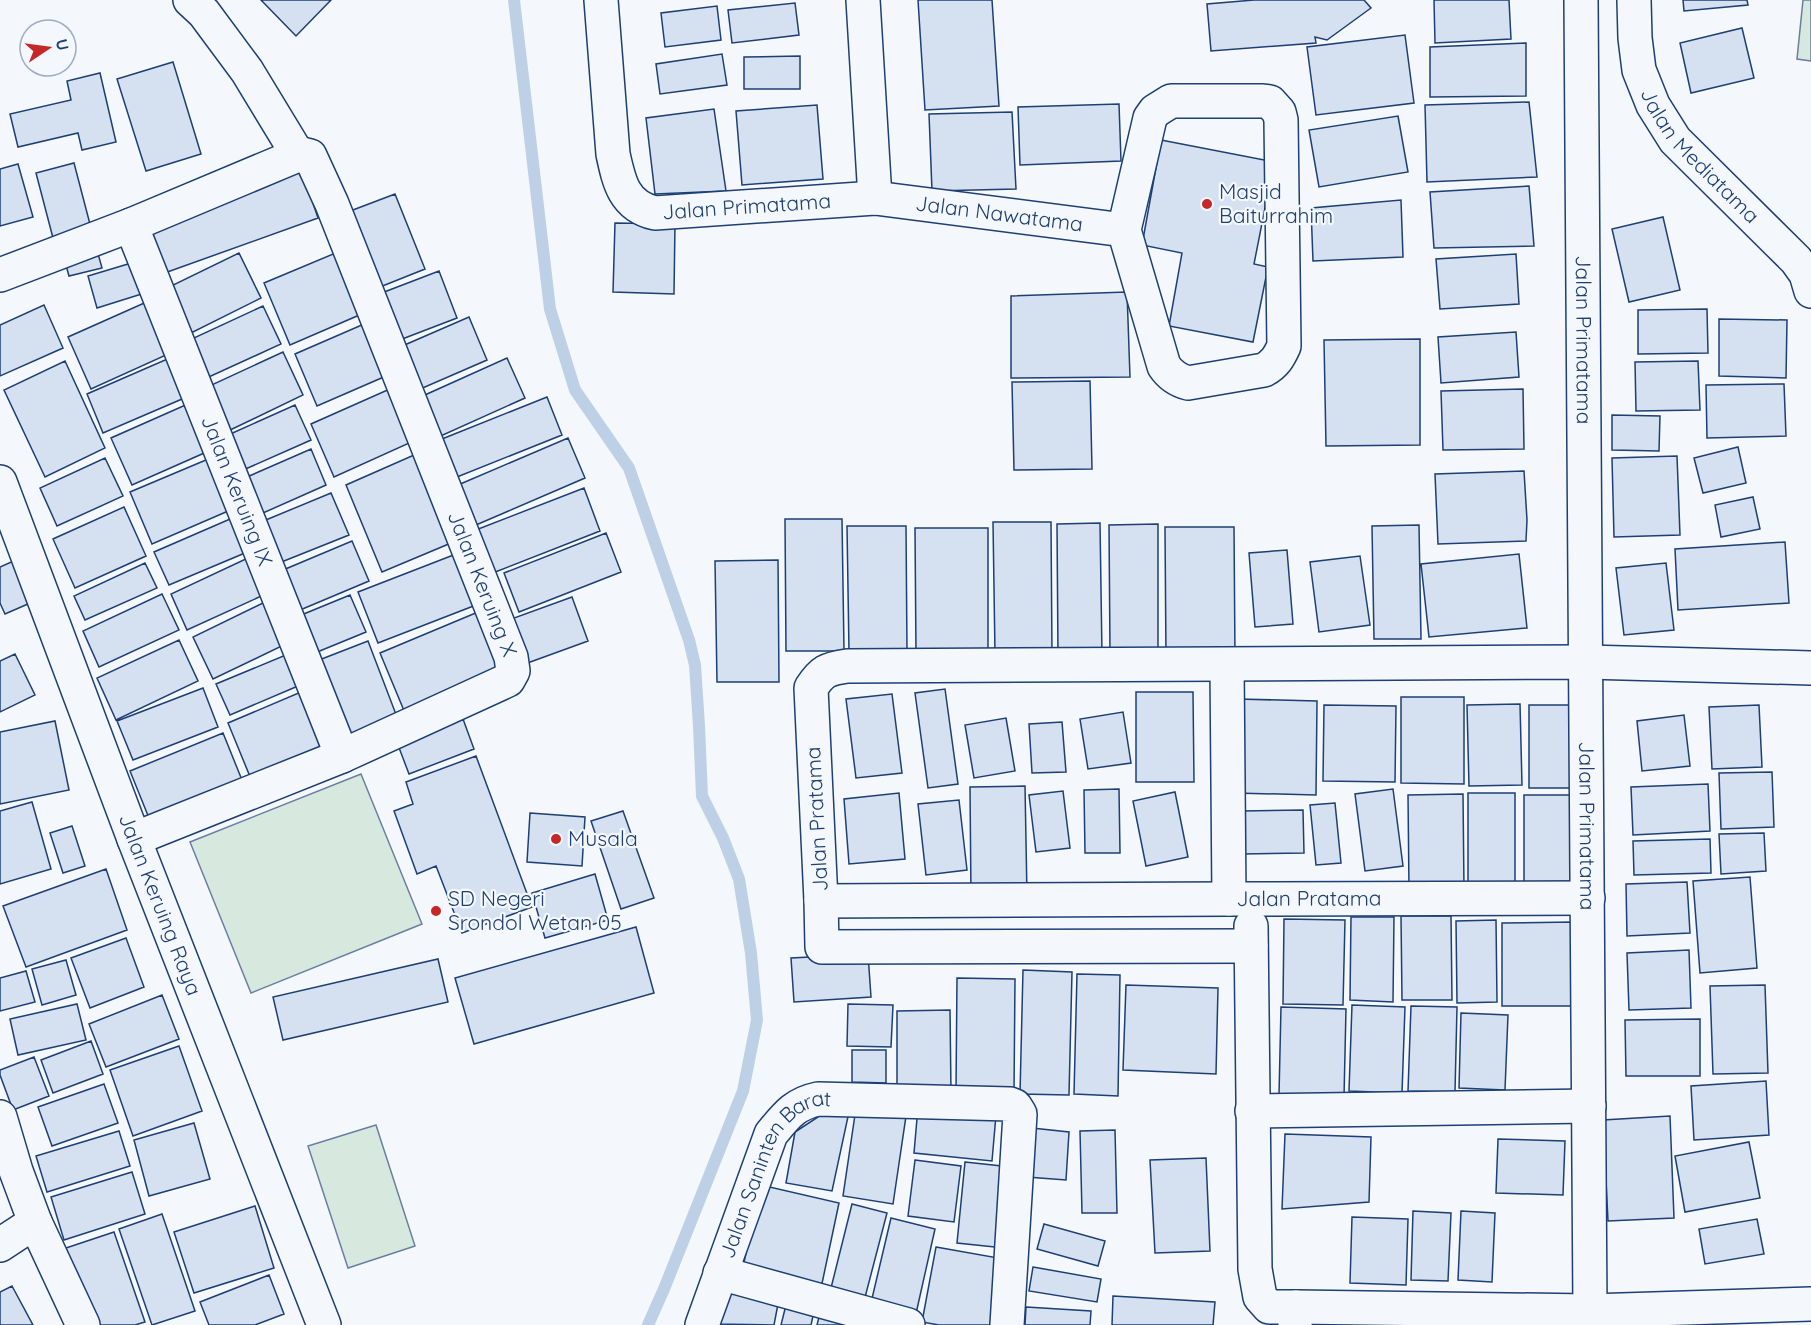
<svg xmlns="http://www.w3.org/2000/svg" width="1811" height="1325" viewBox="0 0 1811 1325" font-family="Quicksand,sans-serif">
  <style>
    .green { fill: #d7e8df; stroke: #687fa3; stroke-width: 1.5 }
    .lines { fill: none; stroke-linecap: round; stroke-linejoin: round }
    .stream { stroke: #bed0e5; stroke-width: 12 }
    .building { fill: #d5e0f0; stroke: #1d3f73; stroke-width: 1.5 }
    .minor-casing { stroke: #1d3f73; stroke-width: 36 }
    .minor { stroke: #f4f7fb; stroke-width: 33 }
    .poi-dot { fill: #c62828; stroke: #f4f7fb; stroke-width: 2 }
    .labels { text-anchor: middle; stroke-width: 4.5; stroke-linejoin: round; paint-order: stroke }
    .street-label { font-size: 21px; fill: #1d3f73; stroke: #f4f7fb }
    .poi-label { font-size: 21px; fill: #1d3f73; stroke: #f4f7fb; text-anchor: start }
  </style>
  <rect width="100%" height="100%" fill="#f4f7fb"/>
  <path class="green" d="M1803 0H1811V61L1797 59Z
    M361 774 422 924 251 993 190 842Z
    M376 1125 415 1246 348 1268 308 1146Z"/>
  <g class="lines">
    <path class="stream" d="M514 0 550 309 575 390 629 468 689 640 695 665 699 726 702 796 723 838 739 879 751 953 757 1020 743 1091 664 1289 648 1325"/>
  </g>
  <path class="building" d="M261 0H331L296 36Z
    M918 0H992L999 106 925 110Z
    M1254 0H1364L1371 8 1327 40 1315 37 1316 43 1211 51 1207 4Z
    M1434 0H1509L1511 39 1435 43Z
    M1683 0H1747L1748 5 1684 11Z
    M795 3 799 35 732 43 728 10Z
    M717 6 721 40 665 47 661 13Z
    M1742 28 1754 78 1691 93 1680 43Z
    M1405 35 1414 103 1316 115 1307 47Z
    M1526 43V96L1430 97V47Z
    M722 54 727 85 660 94 656 64Z
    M800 56V89H744V57Z
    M173 62 201 154 146 171 117 79Z
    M100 73 116 142 82 150 78 133 18 147 10 114 71 100 67 81Z
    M1529 102 1537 177 1427 182 1425 105Z
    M1119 104 1121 161 1020 165 1018 107Z
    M817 105 823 179 742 185 736 111Z
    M714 109 726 191 655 194 646 118Z
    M1012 112 1016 189 932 191 929 114Z
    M1398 116 1408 172 1319 187 1309 130Z
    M1161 140 1274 162 1254 264 1268 267 1253 342 1169 326 1182 253 1142 245Z
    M74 163 91 228 53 238 36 173Z
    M18 164 33 217 0 226V169Z
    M302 171 318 218 159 275 142 229Z
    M1529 186 1534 246 1434 248 1430 192Z
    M395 194 425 269 375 289 345 213Z
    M1401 200 1403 257 1313 261 1311 208Z
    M1663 217 1680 290 1629 302 1612 229Z
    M615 223 675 224 674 294 613 292Z
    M97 250 102 268 69 276 64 258Z
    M338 252 364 313 290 345 264 283Z
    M239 253 261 298 191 333 169 287Z
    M1516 254 1519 304 1440 309 1436 259Z
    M138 261 148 292 97 308 88 276Z
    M439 271 457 318 397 341 379 294Z
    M1127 292 1130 377 1011 378V296Z
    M151 300 175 351 91 389 68 337Z
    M44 305 63 348 0 376V325Z
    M263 306 281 344 200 381 183 343Z
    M1707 309 1708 353 1638 354V310Z
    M469 317 487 360 418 390 400 347Z
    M1719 319 1787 320 1786 378 1719 376Z
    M364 324 386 376 317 406 295 354Z
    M1516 332 1519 377 1441 383 1438 337Z
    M1420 339V445L1326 446 1324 340Z
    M283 352 303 395 226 432 205 388Z
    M172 357 189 396 103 433 87 394Z
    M507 358 525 398 434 439 416 399Z
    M65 361 105 448 45 477 4 390Z
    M1698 361 1700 410 1636 411 1635 362Z
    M1090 381 1092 469 1014 470 1012 382Z
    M1784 384 1786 436 1707 438 1706 385Z
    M392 388 416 440 334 477 311 424Z
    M1523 389 1524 449 1443 450 1441 391Z
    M547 397 562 435 452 479 437 441Z
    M190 403 211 450 132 485 111 438Z
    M295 405 311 440 241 471 226 436Z
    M1612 415 1660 416 1659 451 1612 450Z
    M568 438 585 478 476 525 458 485Z
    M1738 447 1746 483 1703 493 1694 458Z
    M311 449 326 485 263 513 247 477Z
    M414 455 451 543 382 572 346 485Z
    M1677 456 1680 535 1614 537 1612 458Z
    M213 457 235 508 152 544 130 492Z
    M105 458 123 496 57 526 40 488Z
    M1524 471 1527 520 1526 541 1438 544 1435 474Z
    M584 488 600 531 485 576 468 533Z
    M331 493 349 535 279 563 261 522Z
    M1753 497 1760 529 1721 537 1715 505Z
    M124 507 146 556 75 588 53 539Z
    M237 516 252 550 169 585 154 552Z
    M785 519H842L844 651H786Z
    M993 522H1051L1052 654H995Z
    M1100 523 1102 655 1058 656 1057 524Z
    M1158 524V652H1110L1109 525Z
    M1419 525 1421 639H1374L1372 526Z
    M847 526H906L907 651H849Z
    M1165 527H1234L1235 657 1166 658Z
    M915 528H988V654H916Z
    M606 533 621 572 519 612 504 573Z
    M352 541 369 581 293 613 276 573Z
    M1785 542 1789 603 1678 610 1675 549Z
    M1287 550 1293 624 1255 627 1249 553Z
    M456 554 476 605 378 643 358 592Z
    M1519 554 1527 628 1429 637 1421 564Z
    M1360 556 1370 625 1319 632 1310 562Z
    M250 557 268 593 187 630 171 594Z
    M18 559 37 600 5 614 0 603V567Z
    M778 560 779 682H717L715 561Z
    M145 563 157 588 85 620 74 596Z
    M1666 563 1674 630 1624 635 1616 568Z
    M162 594 179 630 99 667 83 631Z
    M350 595 366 632 310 655 294 618Z
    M572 597 588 641 522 665 506 621Z
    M267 601 288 643 213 679 193 637Z
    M478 612 502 672 405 713 380 653Z
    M179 640 198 681 116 720 97 678Z
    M368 641 397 717 344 738 314 662Z
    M293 652 305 683 230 715 216 684Z
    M15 654 35 695 0 712V661Z
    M203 688 218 727 133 760 117 721Z
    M308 689 331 745 251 779 228 723Z
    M945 689 958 784 928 788 915 693Z
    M1136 692H1193L1194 782H1136Z
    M892 694 902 773 856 778 846 699Z
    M1401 697H1464V784L1401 783Z
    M1237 699 1317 701 1316 795 1235 793Z
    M1520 704 1522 785 1469 786 1467 705Z
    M1324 705 1396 706 1395 782 1323 781Z
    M1529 705H1576V788H1529Z
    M1759 705 1762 767 1712 769 1709 707Z
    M1123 712 1131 763 1088 769 1080 719Z
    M1684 715 1690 766 1642 771 1637 721Z
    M1006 718 1015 771 974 778 965 725Z
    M463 719 474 749 409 774 398 745Z
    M55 721 69 790 0 804V732Z
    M1062 722 1066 772 1032 773 1029 724Z
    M223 733 244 785 151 823 130 771Z
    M476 756 532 907 462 933 436 866 417 874 394 811 413 804 406 782Z
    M1772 772 1774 827 1721 829 1719 773Z
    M1708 784 1710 831 1633 835 1631 787Z
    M1025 786 1027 896H971L970 787Z
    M1119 789 1120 853H1085L1084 790Z
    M1393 789 1403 866 1365 871 1355 794Z
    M1063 791 1070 848 1036 852 1029 795Z
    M1175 792 1188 857 1146 866 1133 801Z
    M899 793 905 859 849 864 844 799Z
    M1468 793H1515V883H1468Z
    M1463 794 1464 889 1409 890 1408 795Z
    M1524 795H1573V888L1524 887Z
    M959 800 967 870 926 875 918 804Z
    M32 802 51 869 0 884V811Z
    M1335 803 1341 863 1316 865 1310 805Z
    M1303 810 1304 853 1242 854 1241 811Z
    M623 811 654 898 621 909 591 821Z
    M530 813 585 817 582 866 527 862Z
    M72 826 85 866 63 873 50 833Z
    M1764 833 1766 871 1721 874 1719 834Z
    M1710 839 1711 873 1634 875 1633 841Z
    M106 869 127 930 26 967 3 906Z
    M595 874 608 920 545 938 532 893Z
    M1750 877 1757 968 1700 973 1693 881Z
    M1687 882 1690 933 1627 936 1626 884Z
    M1401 916H1451L1452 1000H1402Z
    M1351 917H1394L1393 1002 1350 1000Z
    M1284 919 1345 920 1343 1005 1283 1004Z
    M1496 920 1497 1002 1457 1003 1456 921Z
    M1574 922V1006H1502V923Z
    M636 927 654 993 474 1044 455 978Z
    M126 938 144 987 90 1008 71 958Z
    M1689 950 1691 1008 1629 1010 1627 953Z
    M868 954 871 997 794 1002 791 958Z
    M438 959 448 1002 283 1040 273 997Z
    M66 960 76 995 42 1005 32 969Z
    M1023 970 1072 972 1069 1095 1020 1094Z
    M26 971 35 1002 0 1011V978Z
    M1077 974 1120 975 1118 1096 1074 1094Z
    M957 978 1015 979 1014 1092 956 1091Z
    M1126 985 1218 988 1216 1074 1123 1070Z
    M1765 985 1768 1073 1713 1074 1710 986Z
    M162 995 179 1039 106 1067 89 1024Z
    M77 1004 86 1040 18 1055 10 1019Z
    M848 1004 893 1005 891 1047 847 1046Z
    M1352 1005 1405 1007 1402 1093 1349 1091Z
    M1411 1006 1457 1007 1455 1092 1408 1091Z
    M1281 1007 1346 1009 1344 1097 1279 1095Z
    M950 1010 951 1093H897V1011Z
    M1461 1013 1508 1015 1505 1090 1459 1088Z
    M1700 1019V1076H1626L1625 1020Z
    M91 1041 103 1074 53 1093 41 1060Z
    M179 1046 202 1111 133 1136 110 1070Z
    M852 1050H886V1083L852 1082Z
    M34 1057 49 1096 13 1110 0 1075V1070Z
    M1766 1081 1769 1135 1694 1140 1691 1086Z
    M104 1084 118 1123 52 1146 38 1107Z
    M918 1107 996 1115 992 1161 914 1153Z
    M856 1108 906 1116 893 1204 843 1196Z
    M827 1111 849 1112 832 1191 786 1183 795 1132Z
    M1670 1116 1674 1218 1608 1221 1603 1120Z
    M194 1123 210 1179 149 1196 134 1140Z
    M1032 1128 1069 1132 1066 1180 1027 1177Z
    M1115 1130 1117 1213H1082L1080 1131Z
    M119 1131 130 1166 47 1192 36 1156Z
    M1285 1134 1371 1137 1369 1202 1282 1209Z
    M1498 1139 1565 1141 1563 1195 1496 1193Z
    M1749 1142 1760 1198 1685 1212 1675 1156Z
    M1206 1158 1210 1251 1155 1253 1150 1160Z
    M915 1160 961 1166 954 1222 908 1216Z
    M965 1162 1011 1167 1004 1248 957 1243Z
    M132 1172 145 1214 64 1240 51 1197Z
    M761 1185 839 1203 820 1293 741 1276Z
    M852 1204 887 1213 863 1305 829 1296Z
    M255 1206 274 1268 194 1293 174 1232Z
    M1413 1211 1451 1213 1448 1281 1411 1280Z
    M1461 1211 1495 1213 1492 1282 1458 1280Z
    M162 1214 195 1311 152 1325 119 1229Z
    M1352 1217 1408 1219 1406 1285 1350 1283Z
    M891 1218 935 1229 915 1318 870 1307Z
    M1757 1219 1764 1254 1705 1264 1699 1229Z
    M1044 1224 1105 1241 1098 1266 1037 1249Z
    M114 1232 145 1322 135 1325H92L66 1248Z
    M936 1247 1004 1259 992 1325H939L922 1322Z
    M1033 1267 1101 1279 1097 1302 1029 1291Z
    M269 1275 284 1314 255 1325H209L200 1302Z
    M12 1286 33 1325H0V1292Z
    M722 1291 778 1304 774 1325 715 1324Z
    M1113 1296 1215 1302 1213 1325H1112Z
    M787 1301 815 1307 811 1325H781Z
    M1026 1307 1091 1311 1090 1325H1025Z
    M821 1309 850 1325H817Z"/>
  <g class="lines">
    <g class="minor-casing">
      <g id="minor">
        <path d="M190 0 204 13 247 71 298 155"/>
        <path id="s1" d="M601 0 613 154C619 182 624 206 655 213L875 198 1124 230"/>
        <path d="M863 0 875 198"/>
        <path id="s2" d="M1581 0 1590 1311"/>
        <path id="s3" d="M1634 0 1635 38 1639 70 1653 105 1675 140 1796 260 1806 274 1811 291"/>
        <path d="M1171 101H1263L1270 102 1279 112 1281 120 1284 346C1279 357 1275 364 1264 370L1188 383C1177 380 1170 375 1164 366L1124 230 1150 118 1155 111Z"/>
        <path id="s4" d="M131 225 342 756"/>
        <path id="s5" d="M0 275 131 225 298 155 302 154 310 156 332 204 511 657 513 671 508 680 342 756 134 839"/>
        <path id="s6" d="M0 482 134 839 324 1325"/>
        <path id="s7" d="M1227 665 1229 899 1588 898"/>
        <path d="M821 901 1229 899"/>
        <path d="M1251 926 1255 1269 1260 1297 1269 1307H1296L1295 1325"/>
        <path d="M1251 946 822 947 821 901 811 688C822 671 827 669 847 666L1587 662 1811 668"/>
        <path d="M1252 1111 1589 1106"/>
        <path d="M0 1117 16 1171 35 1222 83 1325"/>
        <path d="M0 1245 35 1222"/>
        <path d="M720 1273 908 1325"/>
        <path d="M1296 1307 1590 1311 1811 1304"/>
        <path id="s8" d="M702 1325 771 1134C786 1116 794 1104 818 1099L1010 1104 1015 1106 1020 1114 1007 1325"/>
      </g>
    </g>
    <use href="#minor" class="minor"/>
  </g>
  <g class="poi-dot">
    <circle cx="1207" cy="204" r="6"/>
    <circle cx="556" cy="839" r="6"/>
    <circle cx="436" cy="911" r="6"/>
  </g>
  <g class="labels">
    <g class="street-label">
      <text dy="7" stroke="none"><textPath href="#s3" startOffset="177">Jalan Mediatama</textPath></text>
      <text dy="7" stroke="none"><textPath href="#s1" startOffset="324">Jalan Primatama</textPath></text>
      <text dy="7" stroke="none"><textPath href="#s1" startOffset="578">Jalan Nawatama</textPath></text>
      <text dy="7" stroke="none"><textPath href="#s2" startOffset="340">Jalan Primatama</textPath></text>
      <text dy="7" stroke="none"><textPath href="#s4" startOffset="286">Jalan Keruing IX</textPath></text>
      <text dy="7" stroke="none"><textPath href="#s5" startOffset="795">Jalan Keruing X</textPath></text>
      <text transform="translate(817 819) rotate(-93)" y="7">Jalan Pratama</text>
      <text dy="7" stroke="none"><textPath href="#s2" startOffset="826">Jalan Primatama</textPath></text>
      <text dy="7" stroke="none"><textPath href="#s7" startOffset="314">Jalan Pratama</textPath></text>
      <text dy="7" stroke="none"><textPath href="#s6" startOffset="452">Jalan Keruing Raya</textPath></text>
      <text dy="7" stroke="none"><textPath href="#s8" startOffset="174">Jalan Saninten Barat</textPath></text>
    </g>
    <g class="poi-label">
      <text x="1219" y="199">Masjid<tspan x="1219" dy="24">Baiturrahim</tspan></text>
      <text x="568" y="846">Musala</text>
      <text x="448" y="906">SD Negeri<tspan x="448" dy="24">Srondol Wetan 05</tspan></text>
    </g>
  </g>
  <g transform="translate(48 48) rotate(77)"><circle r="28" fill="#f4f7fb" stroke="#9eadc5" stroke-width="1.5"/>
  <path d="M0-4.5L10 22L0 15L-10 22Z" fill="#c62828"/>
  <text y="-9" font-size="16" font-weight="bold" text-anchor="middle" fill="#1d3f73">U</text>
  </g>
</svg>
